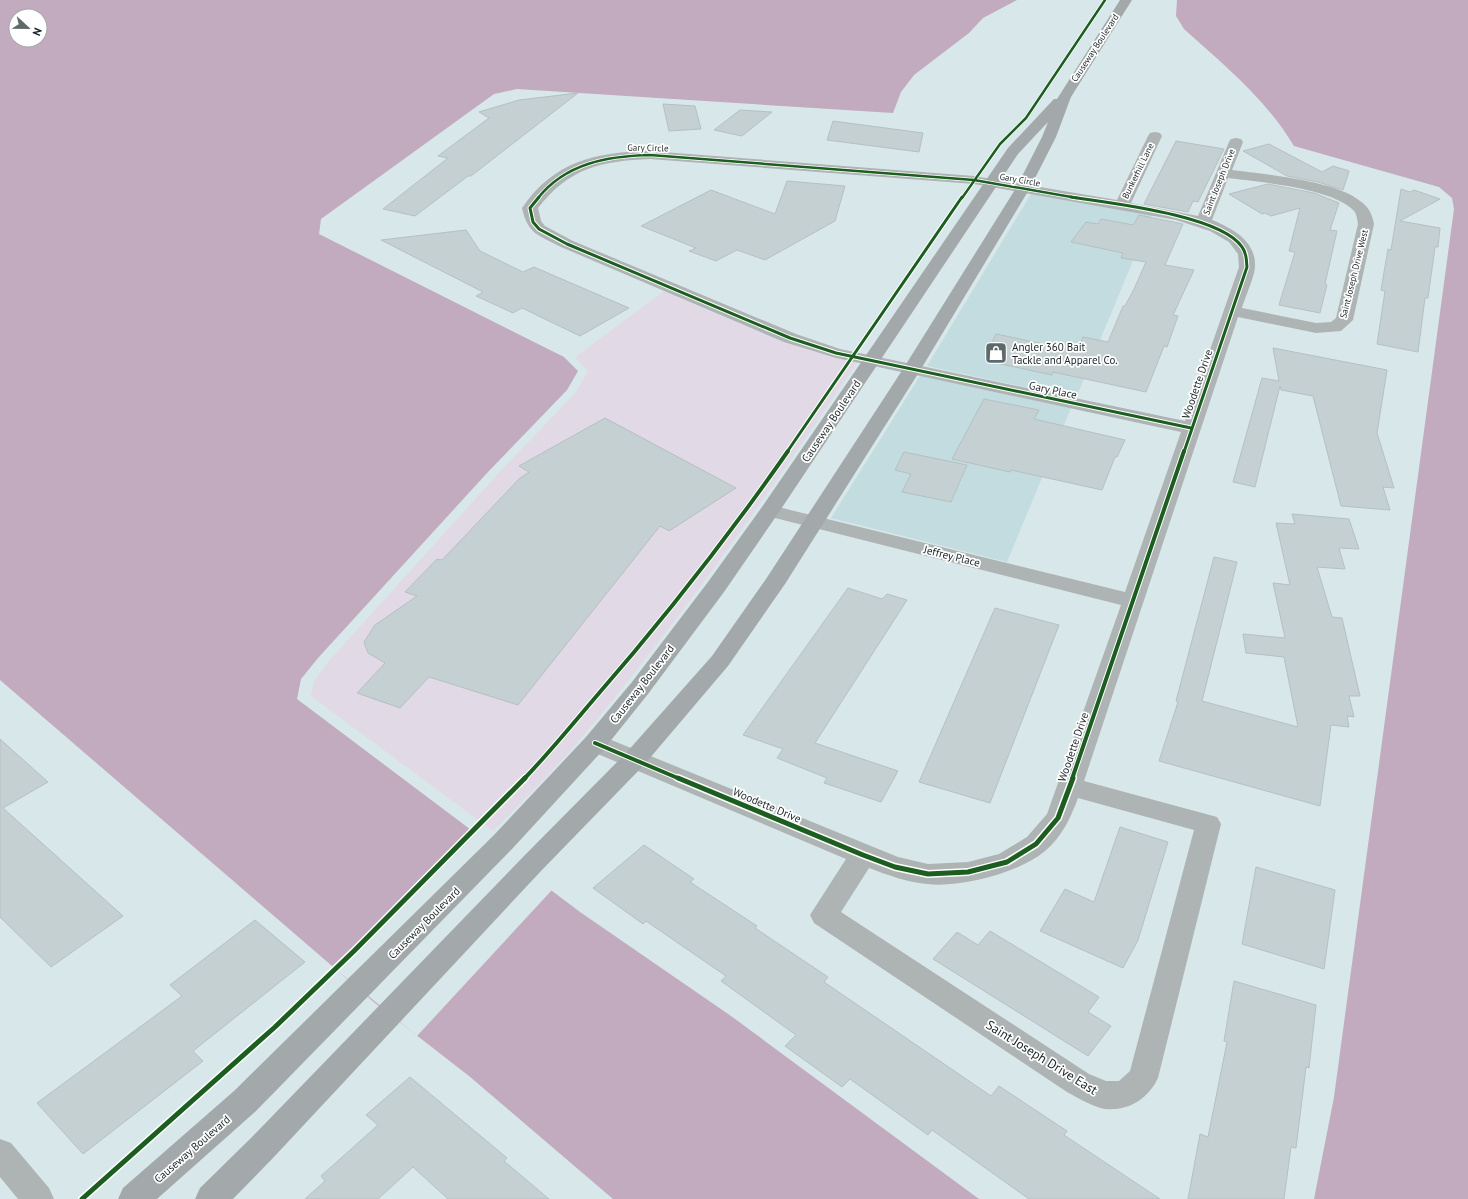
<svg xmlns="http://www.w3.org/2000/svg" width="1468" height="1199" viewBox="0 0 1468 1199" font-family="'PT Sans',sans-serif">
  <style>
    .built { fill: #c2dce0 }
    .green { fill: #e2d9e6 }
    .water { fill: #c2aabf; fill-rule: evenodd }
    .pier { fill: #d8e7e9 }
    .building { fill: #c4d0d1; stroke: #b5c0c2 }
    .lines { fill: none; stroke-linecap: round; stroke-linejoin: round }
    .street { fill: #aeb3b4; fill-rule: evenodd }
    .secondary { fill: #a3a9aa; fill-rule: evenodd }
    .cycleway-far3-casing { stroke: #fff; stroke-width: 4 }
    .cycleway-far2-casing { stroke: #fff; stroke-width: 5 }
    .cycleway-far1-casing { stroke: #fff; stroke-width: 6 }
    .cycleway-casing { stroke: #fff; stroke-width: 8 }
    .cycleway-far3 { stroke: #1b5e20; stroke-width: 2.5 }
    .cycleway-far2 { stroke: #1b5e20; stroke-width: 3 }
    .cycleway-far1 { stroke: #1b5e20; stroke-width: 4 }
    .cycleway { stroke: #1b5e20; stroke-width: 5 }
    .labels { text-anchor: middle; stroke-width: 3.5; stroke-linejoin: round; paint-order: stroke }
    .far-street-label { font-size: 9px; fill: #1b2527; stroke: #fff }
    .poi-label { font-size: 11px; fill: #1b2527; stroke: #fff; text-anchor: start }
    .street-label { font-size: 11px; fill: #1b2527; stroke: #fff }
    .near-street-label { font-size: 13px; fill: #1b2527; stroke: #fff }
  </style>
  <rect width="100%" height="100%" fill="#d8e7e9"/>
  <path class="built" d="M1031 194 1152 215 1076 398 927 366Z
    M920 376 1071 408 1007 562 831 518Z"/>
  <path class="green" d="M664 291C727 318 789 348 857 363 770 491 682 618 583 736 555 770 523 800 493 831L311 696 314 681 329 661 496 476 576 392 588 371 576 358 578 355Z"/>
  <path class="water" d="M0 0H1017L983 18 969 33 914 75 901 92 893 113 517 89 494 94 321 219 319 234 564 357 578 371 567 390 487 473 318 658 301 679 297 699 580 912 731 1016 979 1199H613L469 1076 375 1003 0 680ZM16 16H40V40H16Z
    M1177 0H1468V1199H1314L1334 1097 1454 209 1452 198 1439 187 1294 146C1266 99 1224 65 1184 29L1176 16Z"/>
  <path class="pier" d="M472 829 552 890 417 1036 333 967Z"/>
  <path class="building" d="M578 93 471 176H468L415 216 383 209 448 158 438 156 489 118 479 112 519 100Z
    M663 104 695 106 701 129 669 131Z
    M740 110 772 112 742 136 714 130Z
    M833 121 923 133 919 152 827 140Z
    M1176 141 1224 149 1198 202 1193 201 1188 212 1144 204Z
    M1269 144 1322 172 1333 166 1349 171 1343 190 1318 182 1287 176 1243 151Z
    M787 181 845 186 835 221 765 260 737 250 716 261 689 251 696 248 641 226 711 190 775 214Z
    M1268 184 1314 193 1339 203 1330 230 1337 231 1325 284 1327 285 1320 313 1279 305 1295 252 1289 251 1300 208 1271 216 1265 213 1262 214 1229 194Z
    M1401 189 1410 192 1414 190 1440 199 1400 221 1440 228 1438 247H1435L1428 298H1425L1418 352 1377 344 1385 291 1381 290 1388 249 1391 250Z
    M1139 215 1183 224 1165 265 1194 270 1173 315 1178 316 1167 347 1164 346 1146 392 1053 372 1052 375 996 363 1000 357 986 354 996 334 1077 351 1083 337 1108 342 1123 306H1125L1134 289 1146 262 1121 258 1123 253 1071 242 1086 222 1098 224 1101 219 1133 225Z
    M466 230 480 251 523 272 534 267 629 308 580 336 522 308 513 313 476 296 483 292 381 240Z
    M1273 348 1387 370 1377 433 1394 488 1383 487 1390 510 1341 506 1313 396 1281 390 1280 386 1255 487 1233 482 1262 378 1279 381Z
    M984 399 1039 410 1034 419 1125 440 1117 457H1115L1102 490 1011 470 1010 472 952 459Z
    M605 418 736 488 669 531 660 526 518 705 429 677 400 708 357 693 385 663 368 653 364 642 375 625 417 596 405 592 437 559 442 560 519 479 529 472 519 466Z
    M904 452 967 465 951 502 902 492 911 474 895 470Z
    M1292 514 1349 519 1359 549 1339 548 1345 569 1317 567 1332 617 1342 618 1360 696H1349L1354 717 1347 716 1349 727 1331 725 1320 806 1159 761 1178 702 1176 701 1214 557 1237 562 1202 701 1298 727 1284 657 1246 653 1243 634 1285 638 1273 583 1290 585 1276 523 1295 524Z
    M848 588 882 599 887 594 907 600 815 743 898 771 881 802 824 783 827 778 777 758 783 749 743 735Z
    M995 608 1059 625 990 803 919 782Z
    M0 739 48 782 3 808 123 916 51 967 0 917Z
    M1120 827 1168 842 1138 940 1123 968 1040 931 1065 889 1094 902Z
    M644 845 694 879 690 882 757 926 755 928 828 977 824 982 991 1096 999 1086 1067 1131 1064 1135 1160 1199H1029L932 1130 928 1135 850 1079 842 1087 785 1046 796 1035 721 981 726 976 646 921 643 924 593 888Z
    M1256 867 1335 890 1324 969 1242 944Z
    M255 920 305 962 193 1051 203 1061 83 1154 37 1103 182 996 170 985Z
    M990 931 1099 997 1088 1012 1111 1026 1088 1056 933 959 957 932 978 945Z
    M1234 981 1316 1005 1309 1068 1306 1067 1296 1148 1291 1147 1284 1199H1188L1200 1134 1208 1137 1227 1042 1224 1041Z
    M410 1077 507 1158 504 1161 549 1199H448L413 1167 378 1199H305L325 1181 321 1176 378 1125 366 1115Z"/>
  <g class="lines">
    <path class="street" d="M1155 132 1160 133 1162 136 1131 203 1198 216 1229 142 1231 139 1236 138 1241 139 1243 142 1232 170C1263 174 1337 181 1360 201 1369 207 1372 214 1374 224L1353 320 1341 331 1316 333 1238 317 1084 781 1217 817 1221 824 1158 1078C1148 1099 1129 1111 1105 1109 1093 1107 1078 1098 1067 1092L814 923 810 915 846 859 586 749 583 743 586 737 595 734 604 737 898 857 928 864 968 862 999 854 1027 837 1047 814 1121 605 763 515 760 511 763 507 770 505 1125 592 1181 432 836 358 784 342 561 247C539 235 528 235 522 208 554 161 596 152 650 151L974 176 1117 200 1148 136 1150 133ZM650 159 974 184 1176 220 1210 231 1229 242 1238 254 1239 267 1185 421 840 349 796 334 573 241 545 226 541 221 538 208C569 168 601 161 650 159ZM1228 178C1259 182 1335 188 1355 212 1357 216 1357 220 1358 224L1336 318 1331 322 1316 323 1242 308C1245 297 1255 276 1255 266 1256 241 1232 228 1212 220ZM1078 798 1194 830 1130 1071 1119 1081H1106L1089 1074 841 912 869 868C887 875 907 882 927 884 961 888 1019 873 1045 851 1062 837 1071 817 1078 798Z
      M0 1139 11 1143 49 1188 54 1199H18L0 1177Z"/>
    <path class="secondary" d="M1120 0H1132L1071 97 1056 137 1030 188 921 369 785 584 728 666 644 765 541 871 273 1158 233 1199H195L200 1188 251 1138 523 857 626 753 712 656 766 579 903 369 1016 188 1042 137 1048 122 1018 154 777 515 724 592 648 694 604 749 512 849 256 1111 157 1199H118L123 1188 234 1091 494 835 586 737 632 682 708 582 762 507 1008 148 1054 99H1057Z"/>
    <g class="cycleway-far3-casing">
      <path id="cycleway-far3" d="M538 198C566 163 608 156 650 155L974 180 1077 198
        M962 198 1000 144 1026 118 1105 0"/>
    </g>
    <g class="cycleway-far2-casing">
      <path id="cycleway-far2" d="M539 197 530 208 533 222 539 229 567 244 790 338 836 353 1191 428
        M1071 197C1109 203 1221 215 1242 247 1247 253 1246 259 1247 267L1184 452
        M787 452 962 197"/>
    </g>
    <g class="cycleway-far1-casing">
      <path id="cycleway-far1" d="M595 743 680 779
        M524 779C548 754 571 726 594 699 663 620 728 537 788 451
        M1072 779 1184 451"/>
    </g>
    <g class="cycleway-casing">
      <path id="cycleway" d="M678 778 863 855 895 867 928 874 968 872 1007 862 1036 844 1058 818 1073 778
        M82 1199 275 1027 354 951 525 778"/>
    </g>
    <use href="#cycleway-far3" class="cycleway-far3"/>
    <use href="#cycleway-far2" class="cycleway-far2"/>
    <use href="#cycleway-far1" class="cycleway-far1"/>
    <use href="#cycleway" class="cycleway"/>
  </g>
  <defs>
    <g id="shop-square" transform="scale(1.15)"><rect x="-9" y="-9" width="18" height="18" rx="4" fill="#5d696b" stroke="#fff"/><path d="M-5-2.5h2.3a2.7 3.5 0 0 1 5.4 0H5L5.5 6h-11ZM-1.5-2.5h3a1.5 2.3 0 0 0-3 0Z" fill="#fff"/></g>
  </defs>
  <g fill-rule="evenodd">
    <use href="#shop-square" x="996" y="353"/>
  </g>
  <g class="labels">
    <g class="far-street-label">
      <text transform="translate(1095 48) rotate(-57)" y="3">Causeway Boulevard</text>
      <text transform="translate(648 148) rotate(1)" y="3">Gary Circle</text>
      <text transform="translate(1138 171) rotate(-64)" y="3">Bunkerhill Lane</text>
      <text transform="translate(1020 180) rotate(10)" y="3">Gary Circle</text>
      <text transform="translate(1219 182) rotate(-68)" y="3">Saint Joseph Drive</text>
      <text transform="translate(1354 274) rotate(-76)" y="3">Saint Joseph Drive West</text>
    </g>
    <g class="poi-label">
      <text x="1012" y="351">Angler 360 Bait<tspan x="1012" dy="13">Tackle and Apparel Co.</tspan></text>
    </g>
    <g class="street-label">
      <text transform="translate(1197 384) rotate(-71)" y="4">Woodette Drive</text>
      <text transform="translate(1053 390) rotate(12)" y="4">Gary Place</text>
      <text transform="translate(831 421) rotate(-56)" y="4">Causeway Boulevard</text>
      <text transform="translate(952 556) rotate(14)" y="4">Jeffrey Place</text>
      <text transform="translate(642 684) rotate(-52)" y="4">Causeway Boulevard</text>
      <text transform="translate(1073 747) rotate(-71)" y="4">Woodette Drive</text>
      <text transform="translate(767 805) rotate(23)" y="4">Woodette Drive</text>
      <text transform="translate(424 923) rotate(-45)" y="4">Causeway Boulevard</text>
      <text transform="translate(192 1149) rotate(-41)" y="4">Causeway Boulevard</text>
    </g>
    <g class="near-street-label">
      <text transform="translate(1042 1057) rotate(32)" y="5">Saint Joseph Drive East</text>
    </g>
  </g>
  <g transform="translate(28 28) rotate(112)"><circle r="19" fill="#ffffff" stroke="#a4a8a9"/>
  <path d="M0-3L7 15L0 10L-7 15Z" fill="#5d696b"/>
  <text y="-6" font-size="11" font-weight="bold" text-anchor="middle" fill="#1b2527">N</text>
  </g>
</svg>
